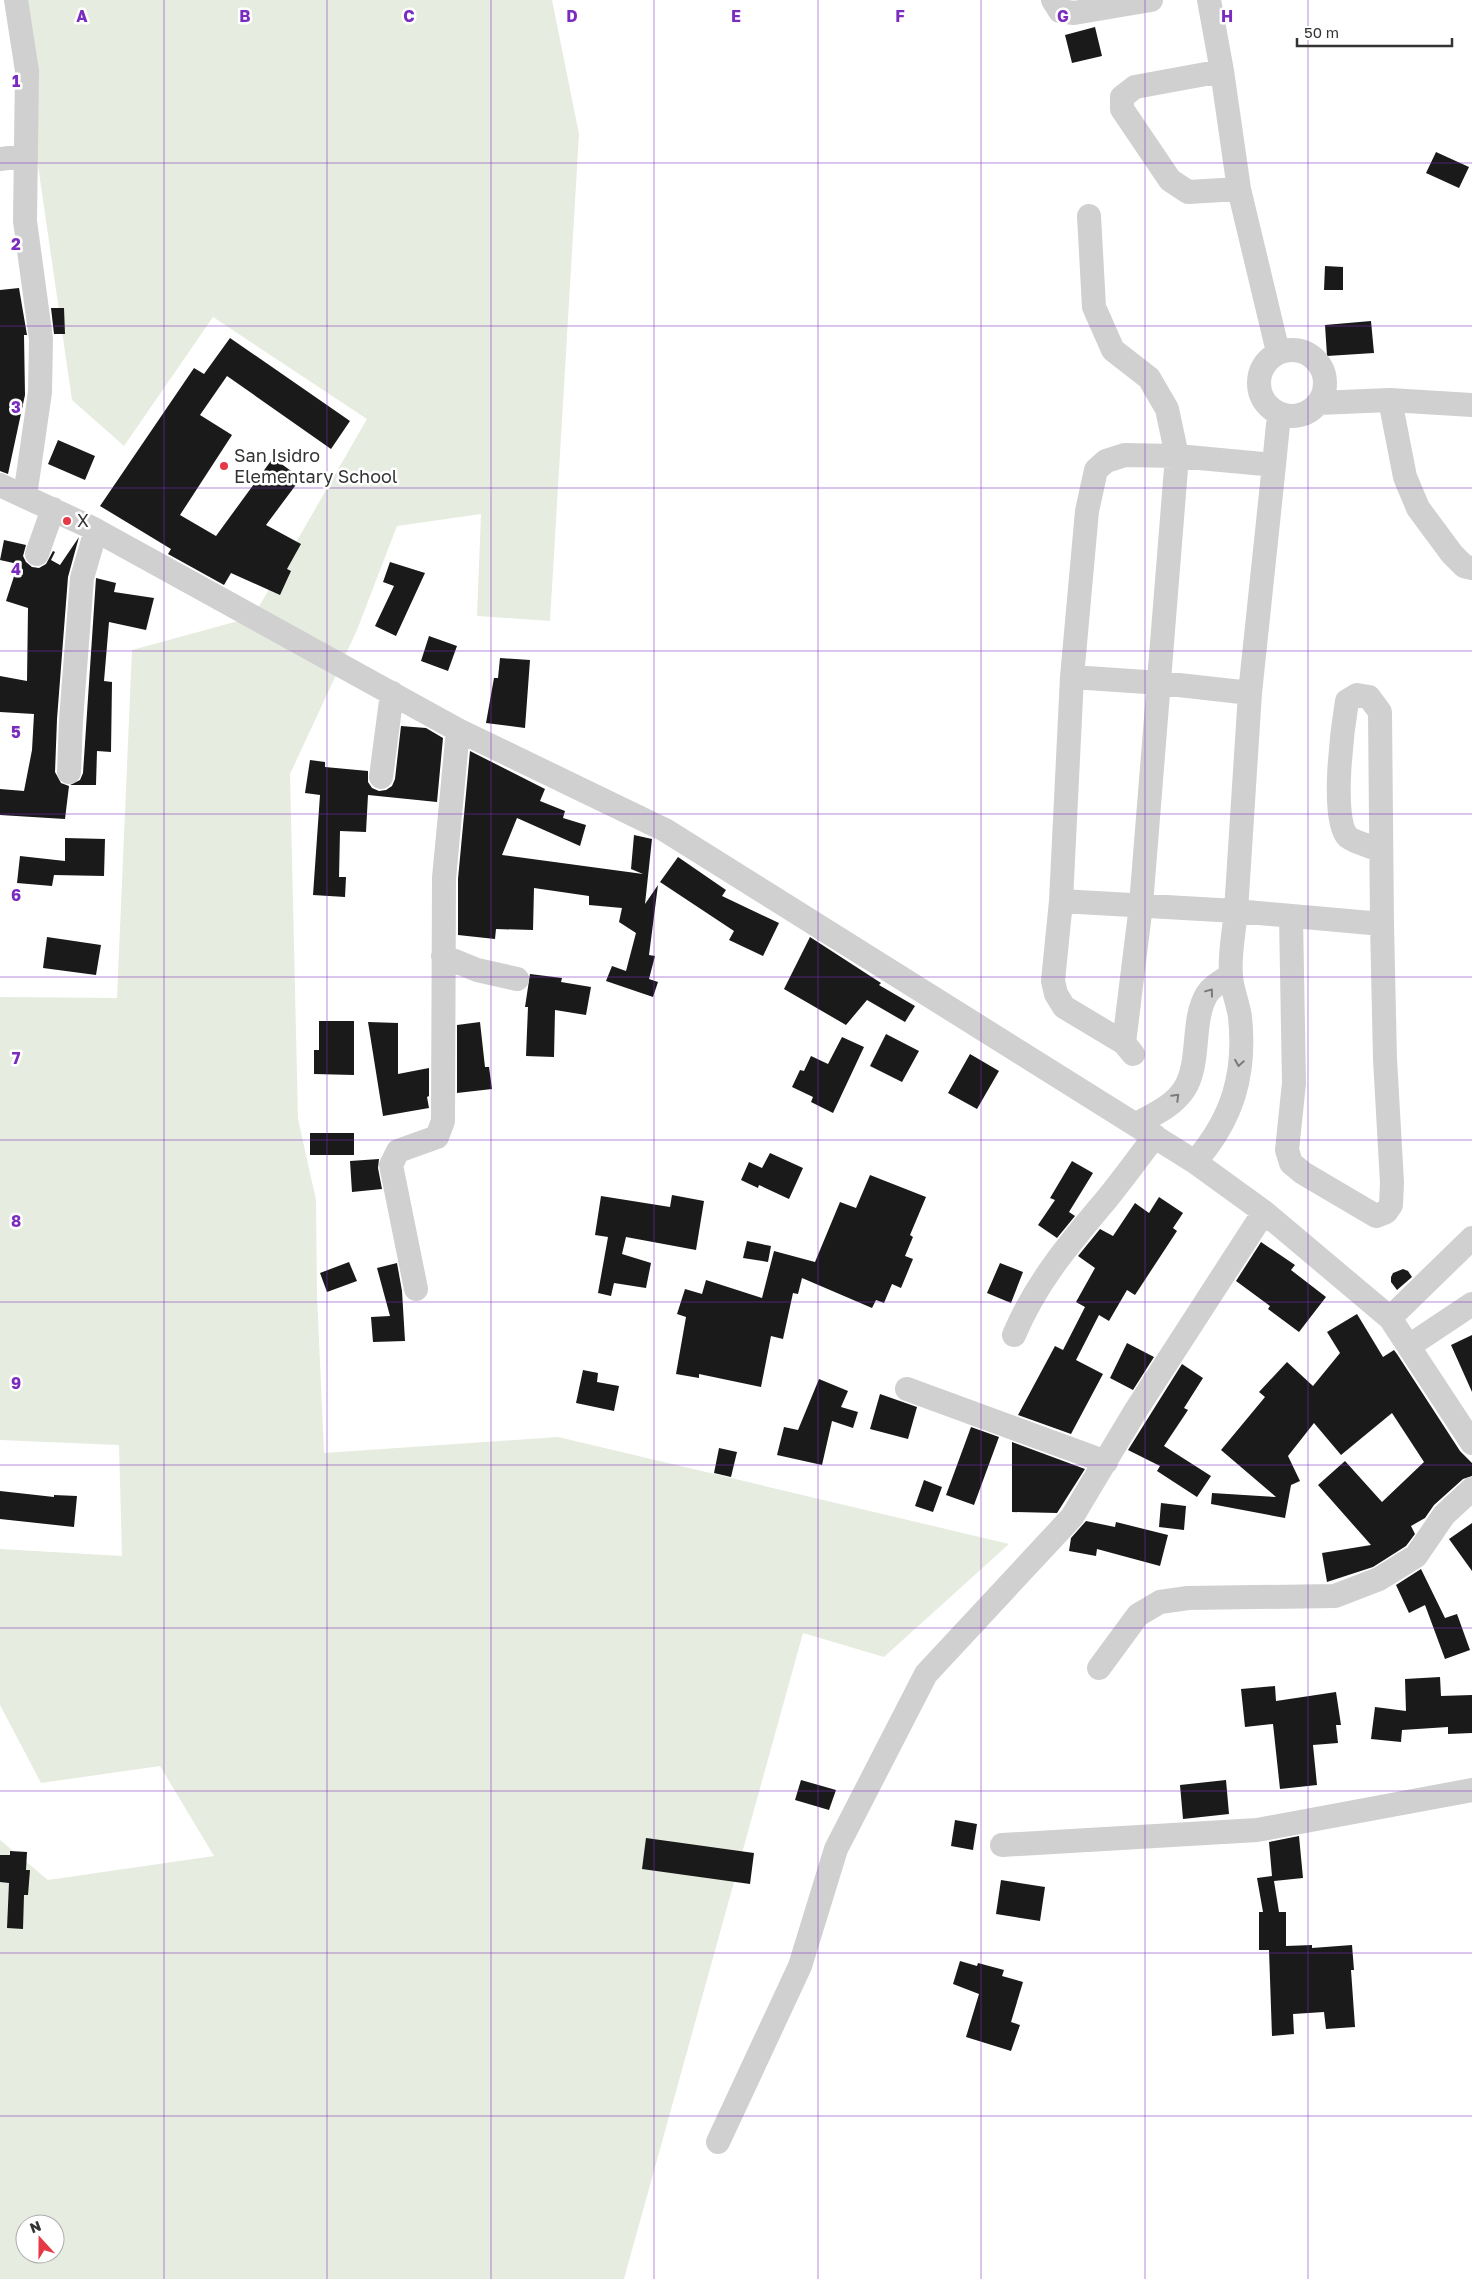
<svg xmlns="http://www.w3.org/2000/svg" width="1472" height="2279" viewBox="0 0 1472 2279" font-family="'Golos Text',sans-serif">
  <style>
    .green { fill: #e6ecdf; fill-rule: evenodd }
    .building { fill: #1a1a1a }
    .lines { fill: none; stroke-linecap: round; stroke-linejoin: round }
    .minor { stroke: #d0d0d0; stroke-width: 24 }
    .oneway { stroke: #7a7a7a }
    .grid { fill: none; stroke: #7b2cbf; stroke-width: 1; stroke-opacity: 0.55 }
    .poi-dot { fill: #e63946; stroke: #fff; stroke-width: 2 }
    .labels { text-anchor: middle; stroke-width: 5; stroke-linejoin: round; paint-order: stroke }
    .poi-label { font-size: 18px; fill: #333; stroke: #fff; text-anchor: start }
    .grid-label { font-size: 16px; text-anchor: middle; font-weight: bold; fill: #7b2cbf; stroke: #fff; stroke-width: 5; stroke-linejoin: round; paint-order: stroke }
  </style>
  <rect width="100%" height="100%" fill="#fff"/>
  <path class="green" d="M14 0H552L579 134 550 621 477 616 481 514 397 526 357 630 290 774 298 1119 316 1200 317 1295 324 1453 558 1437 1009 1544 884 1657 803 1633 624 2279H0V1840L48 1880 214 1856 160 1766 41 1783 0 1705V1549L122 1556 119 1445 0 1440V997L117 998 132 650 253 617 367 419 213 317 124 446 72 400ZM25 2224H55V2254H25Z"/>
  <path class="building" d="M1095 27 1102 56 1072 63 1065 35Z
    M1436 152 1469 167 1459 188 1426 173Z
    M1325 266 1343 267V290H1324Z
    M19 288 27 335H24L25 395 8 474 0 471V290Z
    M51 308H64L65 334H54Z
    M1371 321 1374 353 1327 356 1325 325Z
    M230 338 350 421 331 449 227 376 200 415 232 435 180 515 216 536 273 458 301 478 266 525 301 544 287 569 291 571 280 595 231 573 224 585 168 554 171 549 100 506 194 368 204 374Z
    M58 440 95 456 85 480 48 464Z
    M79 537 68 577 57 719 55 772 61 783 69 786 65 819 0 815V789L24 791 32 750 34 714 0 712V676L27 681 28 608 6 601 18 564 0 560 4 540 26 545 23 556 26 562 32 567 39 568 46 564 53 551 55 552 51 560 60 565Z
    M390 562 425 573 396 636 375 626 394 586 383 582Z
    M96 578 116 583 114 592 154 598 146 630 109 622 104 681 112 682 111 752 97 751 96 785H70L80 780 83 773Z
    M429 636 457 646 448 671 421 661Z
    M500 658 530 660 525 728 486 723 494 678H498Z
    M401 726 426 728 443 738 437 802 368 795 366 832 340 831 339 877H346L345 897 313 895 320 795 305 793 310 760 325 762V767L368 771V782L372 788 379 791 386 790 392 786 395 779Z
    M470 751 545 789 540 801 565 811 563 818 586 825 580 846 517 818 502 855 643 874 631 869 634 835 652 839 645 904 658 885 649 955 655 956 649 979 658 982 653 997 606 981 612 966 626 971 636 933 619 922 622 908 589 905V896L534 888 533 930 496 929 495 939 458 935V879Z
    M65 838 105 839 104 876 54 875 52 886 17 883 20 856 65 861Z
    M678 857 726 890 722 896 779 923 763 956 729 940 734 931 660 882Z
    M47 937 101 945 96 975 43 968Z
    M810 937 881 983 879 985 915 1006 905 1022 867 1000 846 1025 784 989Z
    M530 974 562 978 561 982 591 987 586 1015 555 1010 554 1057 526 1056 528 1007H525Z
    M319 1021H354V1075L314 1074V1050H319Z
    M368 1022 398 1023V1074L429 1068V1096L427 1097 429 1108 383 1116Z
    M480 1022 485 1067H489L492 1089 457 1093V1025Z
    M886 1034 919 1051 902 1082 870 1066Z
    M842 1037 864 1047 833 1113 811 1102 813 1097 792 1087 800 1070 804 1071 811 1056 828 1064Z
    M970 1054 999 1071 977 1109 948 1093Z
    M310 1133H354V1155H310Z
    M770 1153 803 1168 789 1199 759 1185 758 1188 741 1180 749 1162 762 1168Z
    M379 1159 378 1168 382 1189 352 1192 350 1161Z
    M1072 1161 1093 1173 1069 1212 1075 1216 1057 1238 1038 1225 1055 1200 1050 1198Z
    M870 1175 926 1197 910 1235 913 1237 905 1256 913 1259 901 1288 892 1284 884 1303 876 1300 872 1308 802 1278 798 1294 793 1293 783 1339 771 1336 761 1387 699 1374V1378L676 1374 686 1317 677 1314 685 1289 702 1294 706 1280 762 1298 774 1251 815 1262 840 1202 856 1208Z
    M672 1195 704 1201 696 1250 626 1237 622 1254 651 1263 646 1288 614 1283 611 1296 598 1293 608 1237 595 1235 601 1196 670 1207Z
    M1159 1197 1183 1213 1173 1228 1177 1231 1135 1295 1127 1290 1109 1321 1099 1315 1076 1360 1103 1374 1071 1434 1018 1415 1055 1346 1063 1350 1085 1307 1076 1302 1095 1268 1078 1256 1100 1229 1113 1236 1135 1203 1149 1213Z
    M747 1241 771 1246 768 1262 743 1258Z
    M1261 1242 1295 1265 1291 1270 1326 1297 1299 1332 1268 1309 1270 1306 1236 1281Z
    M349 1262 357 1281 327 1292 320 1273Z
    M397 1263 402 1291 405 1341 373 1342 371 1317 390 1316 377 1268Z
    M1000 1263 1023 1272 1011 1303 987 1293Z
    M1403 1269 1408 1271 1412 1277 1397 1290 1391 1282V1277L1393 1273Z
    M1357 1314 1383 1357 1394 1350 1397 1354 1460 1451 1472 1463V1476L1463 1479 1434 1505 1425 1518 1411 1526 1415 1534 1406 1546 1373 1567 1327 1582 1322 1553 1371 1545 1318 1485 1345 1461 1382 1502 1424 1462 1392 1413 1341 1455 1314 1423 1288 1456 1300 1481 1291 1485 1285 1518 1211 1504 1212 1493 1276 1497 1221 1450 1265 1397 1259 1392 1287 1362 1313 1386 1340 1353 1327 1332Z
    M1472 1335V1392L1451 1345Z
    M1127 1343 1154 1357 1133 1390 1110 1378Z
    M1182 1364 1203 1378 1184 1408 1188 1410 1164 1446 1211 1476 1197 1497 1157 1471 1160 1466 1128 1450Z
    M583 1370 598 1373 597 1382 619 1386 614 1411 576 1403Z
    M819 1379 848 1391 841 1407 858 1412 853 1428 832 1421 822 1465 777 1455 784 1427 798 1430Z
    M880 1394 917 1407 908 1439 870 1429Z
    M971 1427 999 1437 974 1505 946 1495Z
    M1012 1442 1085 1469 1057 1513 1012 1512Z
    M719 1448 737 1452 731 1477 714 1473Z
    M924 1480 942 1487 933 1512 915 1506Z
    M0 1491 54 1497V1495L77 1496 74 1527 0 1519Z
    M1161 1503 1186 1506 1184 1530 1159 1527Z
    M1086 1521 1115 1527 1116 1522 1168 1535 1160 1566 1097 1549 1096 1556 1069 1551 1071 1538Z
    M1472 1523V1571L1449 1539Z
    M1421 1569 1445 1618 1457 1614 1470 1650 1445 1659 1425 1605 1409 1613 1396 1585Z
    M1440 1677 1441 1696 1472 1695V1733L1448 1734V1727L1402 1730 1401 1742 1371 1739 1375 1707 1406 1711 1405 1679Z
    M1275 1686 1276 1701 1336 1692 1341 1725H1336L1338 1743 1313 1745 1317 1785 1280 1789 1273 1724 1245 1727 1241 1689Z
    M801 1780 836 1790 829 1810 795 1800Z
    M1226 1780 1229 1814 1183 1819 1180 1785Z
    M955 1820 977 1824 973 1850 951 1846Z
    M1299 1836 1303 1878 1274 1881 1279 1912H1286V1946L1312 1945V1948L1352 1945 1354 1970H1351L1355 2027 1326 2029 1324 2012 1293 2014 1294 2034 1272 2036 1269 1950H1259V1912H1263L1257 1878 1272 1876 1269 1842Z
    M646 1838 754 1853 750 1884 642 1869Z
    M10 1851 27 1852 26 1870H30L28 1895H24L23 1929 7 1928 9 1883 0 1882V1855H10Z
    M1001 1880 1045 1887 1040 1921 996 1914Z
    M960 1961 977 1966 978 1963 1004 1970 1002 1976 1023 1982 1011 2022 1020 2025 1011 2051 966 2037 979 1994 953 1984Z"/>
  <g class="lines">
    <path class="minor" d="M16 0 27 71 25 221 41 339 40 392 25 496
      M1053 0 1060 11 1074 13 1151 0
      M1209 0 1222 71 1239 189 1278 352
      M1222 71 1135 87 1122 97V109L1170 180 1188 192 1239 189
      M0 159 24 156
      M1089 216 1094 307 1113 350 1149 378 1167 409 1177 456 1125 455 1106 461 1096 470 1087 511 1072 677 1061 901 1053 981 1056 994 1064 1007 1124 1043 1133 1054
      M1259 383a33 33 0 1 1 66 0a33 33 0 1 1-66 0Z
      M1390 400 1405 477 1418 508 1452 554 1464 566 1472 568
      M1318 403 1390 400 1472 405
      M1274 465 1279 414
      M0 485 90 527 458 730 665 830 1195 1162 1264 1212 1390 1318 1472 1443
      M37 554 53 509
      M1072 677 1161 683 1250 693
      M69 772 71 720 82 578 96 530
      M381 777 392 693
      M1380 850C1371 846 1355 843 1348 837 1330 820 1343 725 1347 701L1357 695 1369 697 1380 712 1382 924
      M1061 901 1236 911C1234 932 1229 956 1231 976 1232 990 1238 1003 1240 1017 1246 1074 1233 1118 1195 1162
      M443 956 477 970 517 979
      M1124 1043 1141 905 1177 456 1274 465 1250 693 1236 911 1382 924 1385 1059 1392 1183 1391 1205 1386 1212 1376 1216 1303 1173 1291 1163 1287 1150 1294 1083 1291 916
      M1136 1124C1153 1115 1174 1106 1185 1088 1201 1061 1191 1020 1207 994 1212 986 1222 981 1231 975
      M416 1289 391 1165 398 1151 437 1137 443 1121 444 878 458 730
      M1390 1318 1472 1238
      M1014 1335C1037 1281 1069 1244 1106 1200 1123 1179 1139 1157 1155 1136
      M1409 1346 1472 1304
      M907 1389 1106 1462
      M1099 1668 1138 1615 1160 1602 1188 1598 1335 1596 1379 1579 1416 1556 1444 1515 1472 1489
      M1002 1845 1257 1830 1472 1790
      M718 2142 800 1966 836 1849 926 1674 1072 1517 1136 1410 1264 1212"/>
  </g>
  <defs><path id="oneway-chevron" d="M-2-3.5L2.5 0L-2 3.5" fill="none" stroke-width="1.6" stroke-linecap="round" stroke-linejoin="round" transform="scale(1.25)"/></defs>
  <g class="oneway">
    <use href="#oneway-chevron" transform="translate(1210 992) rotate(-53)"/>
    <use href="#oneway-chevron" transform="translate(1239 1063) rotate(99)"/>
    <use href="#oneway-chevron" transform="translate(1176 1097) rotate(-45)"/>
  </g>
  <path class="grid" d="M164 0V2279M327 0V2279M491 0V2279M654 0V2279M818 0V2279M981 0V2279M1145 0V2279M1308 0V2279M0 163H1472M0 326H1472M0 488H1472M0 651H1472M0 814H1472M0 977H1472M0 1140H1472M0 1302H1472M0 1465H1472M0 1628H1472M0 1791H1472M0 1953H1472M0 2116H1472"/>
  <g class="poi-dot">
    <circle cx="224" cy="466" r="5"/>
    <circle cx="67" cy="521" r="5"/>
  </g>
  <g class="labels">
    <g class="poi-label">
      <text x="234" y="462">San Isidro<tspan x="234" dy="21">Elementary School</tspan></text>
      <text x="77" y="527">X</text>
    </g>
  </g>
  <g class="grid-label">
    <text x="82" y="22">A</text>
    <text x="245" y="22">B</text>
    <text x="409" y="22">C</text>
    <text x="572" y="22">D</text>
    <text x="736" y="22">E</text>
    <text x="900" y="22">F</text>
    <text x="1063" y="22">G</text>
    <text x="1227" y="22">H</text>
    <text x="16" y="87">1</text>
    <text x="16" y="250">2</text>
    <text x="16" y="413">3</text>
    <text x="16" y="575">4</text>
    <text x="16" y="738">5</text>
    <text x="16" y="901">6</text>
    <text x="16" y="1064">7</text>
    <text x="16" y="1227">8</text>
    <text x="16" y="1389">9</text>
  </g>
  <g transform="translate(40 2239) rotate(339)"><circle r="24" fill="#ffffff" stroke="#adadad"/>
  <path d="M0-4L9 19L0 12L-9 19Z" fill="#e63946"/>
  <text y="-8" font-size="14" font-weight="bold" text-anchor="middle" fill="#333333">N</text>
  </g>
  <path d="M1297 38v8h155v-8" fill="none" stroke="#333333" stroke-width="2.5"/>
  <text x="1304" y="38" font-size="15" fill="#333333" stroke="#ffffff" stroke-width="4" paint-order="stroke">50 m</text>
</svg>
